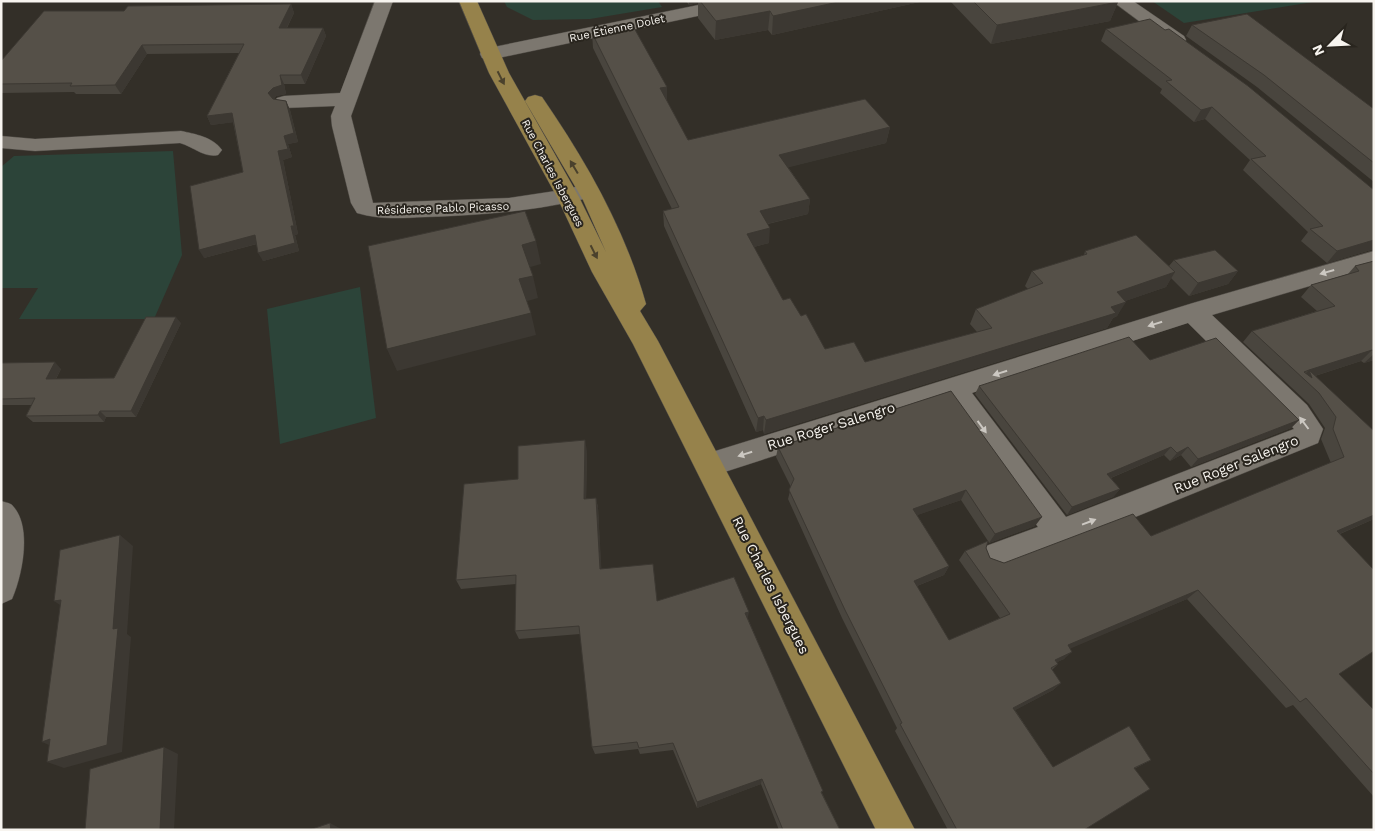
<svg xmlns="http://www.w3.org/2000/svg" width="1375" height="831" viewBox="0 0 1375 831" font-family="'Work Sans',sans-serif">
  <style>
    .green { fill: #2c4439 }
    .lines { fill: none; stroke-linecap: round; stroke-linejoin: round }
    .minor-casing { stroke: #504c46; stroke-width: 1 }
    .major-casing { stroke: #504c46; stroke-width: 1 }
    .minor { fill: #7c776f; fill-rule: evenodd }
    .major { fill: #96824b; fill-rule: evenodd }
    .wall { fill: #49453e; fill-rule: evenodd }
    .shaded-wall { fill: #3c3832 }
    .building { fill: #555048; stroke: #3c3832; fill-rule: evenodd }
    .oneway { fill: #4a412c }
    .oneway2 { fill: #ccc8c2 }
    .labels { text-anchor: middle; stroke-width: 4; stroke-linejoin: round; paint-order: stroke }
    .far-street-label { font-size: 11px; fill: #f7f4ef; stroke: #29251e }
    .street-label { font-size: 14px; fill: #f7f4ef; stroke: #29251e }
  </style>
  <rect width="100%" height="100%" fill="#332f28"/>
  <path class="green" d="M504 1H658L662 7 590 19 533 20 507 7Z
    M1152 1H1319L1184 23Z
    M173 151 182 255 154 319H19L38 288H1V167L14 156Z
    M360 287 376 418 280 444 267 309Z"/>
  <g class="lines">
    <g class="minor-casing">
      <path id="minor" d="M375 1H393L351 116 373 203 509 198 562 190 588 184 596 186 599 191 596 196C539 211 483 215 425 217 402 218 380 220 357 213L351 203 332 126 331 116 335 106 284 108 277 106 274 102 277 98 284 96 340 93Z
        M718 1H754L751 5 745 6 489 60 482 58 480 54 482 50 489 48Z
        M1112 1H1133L1184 36 1186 40 1184 44 1177 46 1170 44Z
        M181 131C195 134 213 137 222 150L218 155C204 158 194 147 180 143L35 151 1 148V136L35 139Z
        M1374 251V267L1212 315 1307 405 1323 429 1318 443 1071 543 997 570 986 566 982 556 986 546 1038 527 947 400 709 477 699 474 695 465 699 456 709 453 1193 303ZM1188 323 1287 421 1294 429 1066 517 972 393Z
        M1 501C4 502 10 503 12 505 33 526 22 576 12 599L1 604Z"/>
    </g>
    <g class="major-casing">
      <path id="major" d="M459 1H477L509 73 579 197 606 252 583 200 525 101 528 97 535 95 542 97C586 161 625 229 646 304L640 311 658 341 915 830H876L633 344 592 272 557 197 489 73Z"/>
    </g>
    <use href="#minor" class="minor"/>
    <use href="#major" class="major"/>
  </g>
  <path class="wall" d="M686 1H924L772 35 768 30 715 40 698 18V3L689 5Z
    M950 1H1117L1118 2 1110 21 991 44Z
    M291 4 294 13 287 28H323L326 36 305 84H284L286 94 276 96 274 99 286 101 290 110 298 142 288 144 292 157 283 160 298 234 295 235 299 251 263 261 257 244 204 258 243 172 233 122 211 125 207 116 239 53 147 54 121 94H76L74 92 1 93V61L124 11Z
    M1192 25 1374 109V182L1257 87 1186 36Z
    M1106 29 1374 190V249L1327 263 1301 241 1308 232 1243 170 1250 160 1205 119 1194 122 1160 93 1162 89 1101 41Z
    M592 33 667 87V101L688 140 890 127 886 143 788 167 810 199 808 214 768 224 769 243 754 247 783 300 801 316 825 349 865 362 977 332 970 324 976 309 1028 289 1025 286 1032 271 1084 255 1085 251 1169 266 1174 260 1238 271 1228 284 1189 296 1171 278 1166 287 1125 301 1117 316 1113 318 1107 328 764 434 763 430 756 432 664 226 663 211 672 209 593 48Z
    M1374 261V360L1364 363 1361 361 1315 376 1374 431V519L1340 534 1339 674 1374 710V797L1293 705 1286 708 1187 599 1070 648 1064 659 1057 662 1058 664 1052 670 1061 683 1053 690 1015 710 1053 767 1151 760 1134 769 1084 830H948L895 731 897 728 842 618 788 499 791 487 776 457 778 447 951 391 1035 526 989 543 988 541 986 548 990 558 1004 563 1151 536 1331 463 1321 439 1325 428 1309 404 1243 342 1252 331 1317 311 1301 297 1311 285 1348 274 1355 266ZM961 500 988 541 965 551 959 560 1000 618 949 640 917 586 944 575 949 566 917 515Z
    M181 323 136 417H106L104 422H33L26 416 32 405H1V363L61 369 56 379 114 378Z
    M1150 360 1299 420 1291 428 1191 467 1181 455 1170 461 1164 455 1111 478 1120 489 1113 497 1067 515 975 394 979 386Z
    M587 451 586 499 596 498 598 508 601 569 657 601 748 619 822 793 840 830H779L761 784 697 808 673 750 640 754 638 749 595 754 592 747 580 634 519 639 515 631 516 584 461 589 456 580 518 479Z"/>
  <path class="shaded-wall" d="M689 1H698V3L689 5Z
    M843 1H924L772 35 773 16Z
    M1118 2 1110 21 991 44 997 25Z
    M291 4 294 13 282 37 279 28Z
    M770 11 768 30 715 40 716 21Z
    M323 28 326 36 305 84 301 75Z
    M142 45 147 54 121 94 115 85Z
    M280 75 284 84 286 94 276 96 272 102 268 93Z
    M667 87V102L660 88Z
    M286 101 290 110 298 142 288 144 292 157 283 160 298 234 295 235 299 251 263 261 258 253 291 226 278 151 284 136Z
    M1212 107 1205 119 1194 122 1201 110Z
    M232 113 236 122 211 125 207 116Z
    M890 127 886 143 778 170 779 155Z
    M810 199 808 214 758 226 760 211Z
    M770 228 769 243 746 249 747 234Z
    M255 235 260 243 204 258 199 250Z
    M1374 240V249L1327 263 1337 251Z
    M536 241 541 264 527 268 522 245Z
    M1238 271 1228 284 1189 296 1198 283Z
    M1175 272 1166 287 1108 307 1117 292Z
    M533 276 538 298 524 302 519 279Z
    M1126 302 1117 316 1113 318 1107 328 764 434 766 420 1111 307Z
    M531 313 536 335 397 371 387 349Z
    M176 317 181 323 136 417 131 411Z
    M1372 350 1361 361 1305 379 1302 377 1309 370Z
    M1374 354V360L1364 363Z
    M55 362 61 369 52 386 46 379Z
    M100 411 106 417 104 422 98 415Z
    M764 416 763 430 756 432 758 418Z
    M1299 420 1291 428 1191 467 1198 459Z
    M585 440 587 451 586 509 584 499Z
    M1171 447 1164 455 1101 482 1107 474Z
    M1188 447 1181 455 1170 461 1177 453Z
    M1120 489 1113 497 1067 515 1072 507Z
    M966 490 961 500 909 518 913 509Z
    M596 498 598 508 602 578 600 569Z
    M1374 515V519L1325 540 1337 531Z
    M1042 517 1035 526 989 543 995 534Z
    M120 535 133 546 127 634 131 637 122 752 64 768 47 762 113 629Z
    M949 566 944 575 909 589 914 581Z
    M1198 590 1187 599 1060 653 1068 645Z
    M61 600 69 611 54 601Z
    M749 612 747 621 745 613Z
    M1072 652 1064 659 1047 667 1055 660Z
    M1061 683 1053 690 1006 715 1013 708Z
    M50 739 58 749 42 742Z
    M164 747 178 754 174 830H160Z
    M762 779 761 784 697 808V802Z
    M330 823 343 830H331Z"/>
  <path class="building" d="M700 1H843L773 16 770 11 716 21Z
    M973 1H1117L1118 2 997 25Z
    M291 4 279 28H323L301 75H280L282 85 273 88 268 93 273 99 286 101 294 133 284 136 288 149 278 151 294 226H291L295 243 258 253 255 235 199 250 190 186 243 172 232 113 207 116 244 44 142 45 115 85 70 86 72 83 1 84V61L44 11H124L128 6Z
    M1247 14 1374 109V163L1264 75 1192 25Z
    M1150 19 1165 30 1169 29 1248 86 1374 190V240L1337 251 1310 229 1323 226 1251 159 1266 156 1212 107 1201 110 1166 81 1172 80 1106 29Z
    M633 26 667 87 660 88 688 140 865 99 890 127 779 155 810 199 760 211 770 228 747 234 783 300 790 298 801 316 806 314 825 349 854 342 865 362 992 328 976 309 1043 283 1032 271 1087 254 1085 251 1136 235 1175 272 1117 292 1126 302 1111 307 1116 313 766 420 764 416 758 418 663 211 679 207 592 33Z
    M525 211 536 241 522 245 533 276 519 279 531 313 387 349 368 246Z
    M1215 250 1238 271 1198 283 1174 260Z
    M1374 261V351L1372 350 1309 370 1374 431V515L1337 531 1374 570V651L1339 674 1374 710V774L1306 698 1300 702 1198 590 1068 645 1072 652 1055 660 1058 664 1051 668 1061 683 1013 708 1053 767 1129 726 1151 760 1134 768 1150 789 1084 830H957L900 724 902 723 845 610 789 490 794 479 778 447 951 391 1042 517 995 534 966 490 913 509 949 566 914 581 949 640 1010 614 965 551 988 541 986 548 990 558 1004 563 1133 514 1151 536 1344 457 1333 429 1336 417 1319 393 1252 331 1335 306 1311 285 1359 271 1355 266ZM1309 370 1312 378 1304 372Z
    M146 317H176L131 411H100L98 415 26 416 35 398 1 399V363L55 362 46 379 114 378Z
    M1129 337 1150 360 1216 338 1299 420 1198 459 1188 447 1177 453 1171 447 1107 474 1120 489 1072 507 979 386Z
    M585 440 584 499 596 498 600 569 653 564 657 601 734 577 749 612 745 613 823 791 821 792 840 830H783L762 779 697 802 673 743 639 748 637 742 592 747 579 626 515 631 516 575 456 580 464 484 518 479V446Z
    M120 535 113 629 118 628 107 745 47 762 50 739 42 742 61 600 54 601 60 550Z
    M164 747 160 830H85L90 769Z
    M330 823 331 830H309Z"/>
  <defs><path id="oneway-solid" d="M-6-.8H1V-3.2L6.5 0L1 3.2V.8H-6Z" transform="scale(1.25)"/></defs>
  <g class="oneway">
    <use href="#oneway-solid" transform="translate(501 78) rotate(63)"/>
    <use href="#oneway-solid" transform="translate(574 167) rotate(-121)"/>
    <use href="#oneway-solid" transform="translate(594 252) rotate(63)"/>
  </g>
  <g class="oneway2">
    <use href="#oneway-solid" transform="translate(1327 272) rotate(164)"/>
    <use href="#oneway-solid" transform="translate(1155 324) rotate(162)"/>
    <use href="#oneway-solid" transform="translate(1000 373) rotate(162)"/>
    <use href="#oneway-solid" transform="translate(1304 423) rotate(-127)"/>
    <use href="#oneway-solid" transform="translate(982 427) rotate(54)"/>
    <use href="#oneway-solid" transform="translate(745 454) rotate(163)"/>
    <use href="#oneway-solid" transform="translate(1089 522) rotate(-21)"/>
  </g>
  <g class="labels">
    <g class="far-street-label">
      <text transform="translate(617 28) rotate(-12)" y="4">Rue Étienne Dolet</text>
      <text transform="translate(553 173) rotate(62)" y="4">Rue Charles Isbergues</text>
      <text transform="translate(443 208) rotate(-2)" y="4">Résidence Pablo Picasso</text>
    </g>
    <g class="street-label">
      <text transform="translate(831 426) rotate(-17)" y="5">Rue Roger Salengro</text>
      <text transform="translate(1236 464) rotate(-22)" y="5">Rue Roger Salengro</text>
      <text transform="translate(771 585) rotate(63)" y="5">Rue Charles Isbergues</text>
    </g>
  </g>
  <rect width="1375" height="831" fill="none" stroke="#f7f4ef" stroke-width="5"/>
  <g transform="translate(1330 45) rotate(246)" stroke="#29251e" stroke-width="4" paint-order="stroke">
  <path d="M0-4L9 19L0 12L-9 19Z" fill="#f7f4ef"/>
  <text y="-8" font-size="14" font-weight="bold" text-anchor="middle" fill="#f7f4ef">N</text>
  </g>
</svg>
